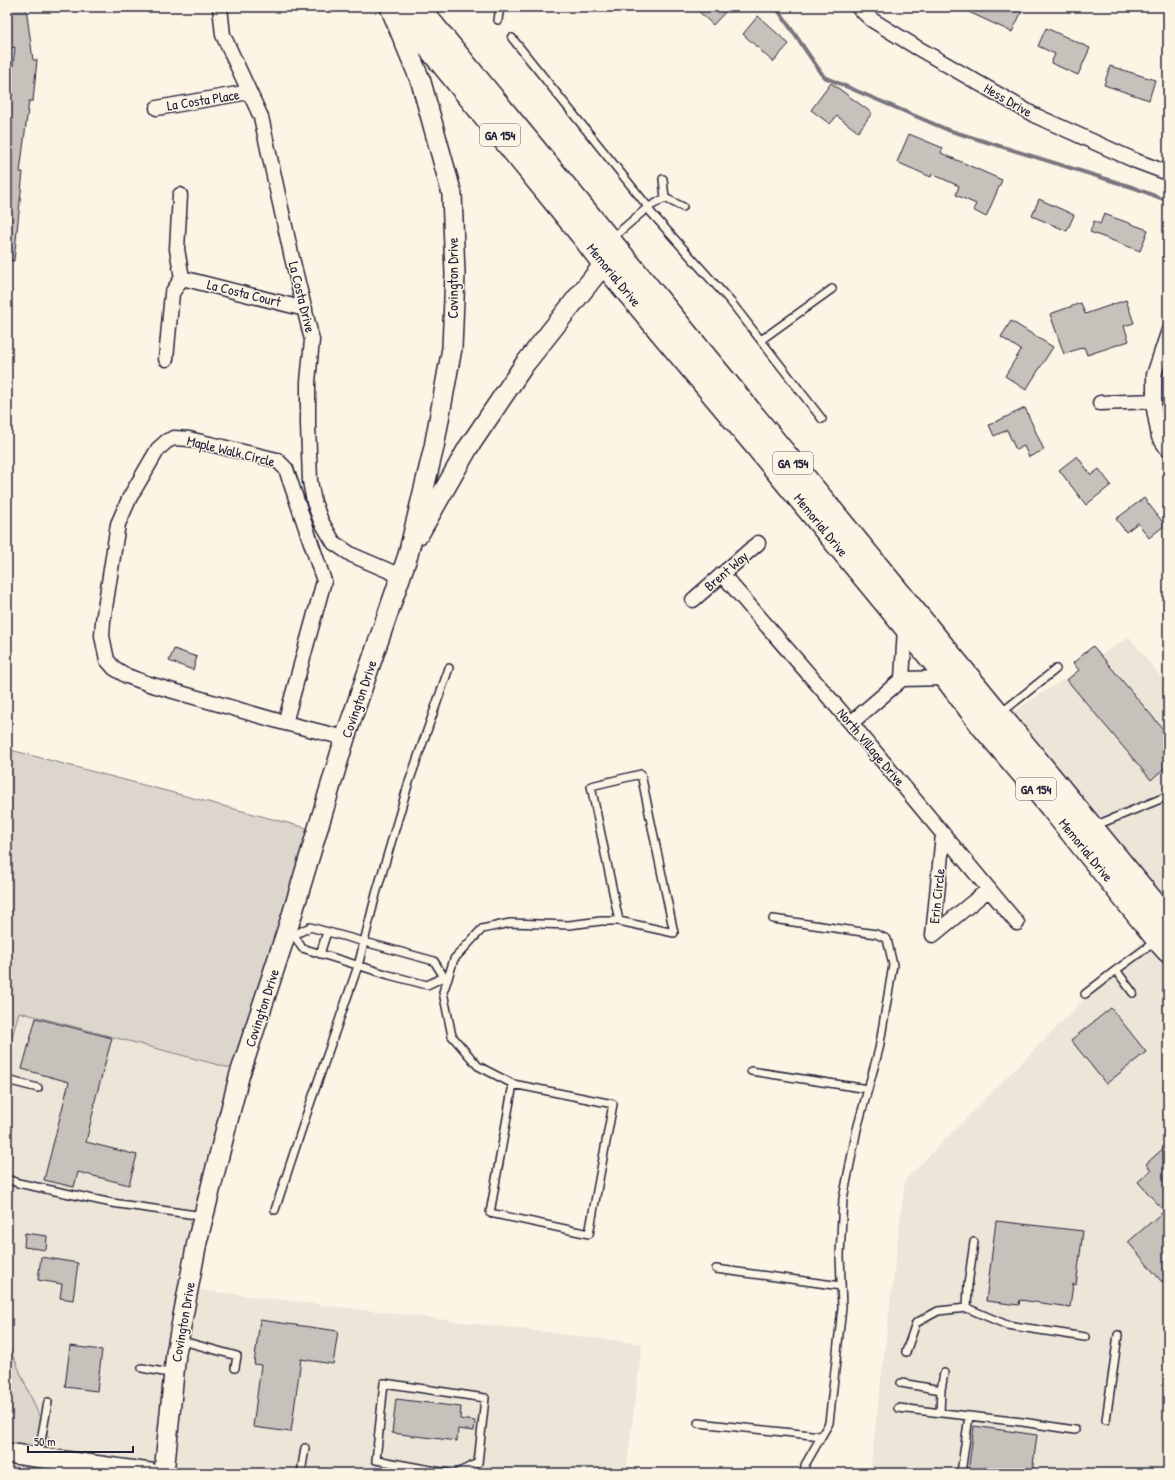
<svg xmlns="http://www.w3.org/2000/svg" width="1175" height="1480" viewBox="0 0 1175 1480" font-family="'Patrick Hand',sans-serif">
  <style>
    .built { fill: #ece5d8 }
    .green { fill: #dcd6cc; stroke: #7f7c84 }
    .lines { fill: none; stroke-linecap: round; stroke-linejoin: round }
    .stream { stroke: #78757e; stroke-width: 4 }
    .building { fill: #c6c1bb; stroke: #22223b }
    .lane-casing { stroke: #22223b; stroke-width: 10 }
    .street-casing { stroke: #22223b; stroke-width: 17 }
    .secondary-casing { stroke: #22223b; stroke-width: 22 }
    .primary-casing { stroke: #22223b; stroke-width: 25 }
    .lane { stroke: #fcf5e5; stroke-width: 7 }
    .street { stroke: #fcf5e5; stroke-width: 14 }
    .secondary { stroke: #fcf5e5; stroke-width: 19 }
    .primary { stroke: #fcf5e5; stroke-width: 22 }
    .labels { text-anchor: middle; stroke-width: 3; stroke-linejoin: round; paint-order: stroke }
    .shield { fill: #fcf5e5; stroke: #63616e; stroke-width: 1 }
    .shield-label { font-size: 13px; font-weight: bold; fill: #22223b }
    .street-label { font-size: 14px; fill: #22223b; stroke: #fcf5e5 }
  </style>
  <rect width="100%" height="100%" fill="#fcf5e5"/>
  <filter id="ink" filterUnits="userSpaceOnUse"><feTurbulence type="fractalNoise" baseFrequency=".025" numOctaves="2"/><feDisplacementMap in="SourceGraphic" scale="8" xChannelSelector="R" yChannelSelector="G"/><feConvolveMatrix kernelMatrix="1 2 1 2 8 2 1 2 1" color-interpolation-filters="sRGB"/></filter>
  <g filter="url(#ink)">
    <path class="built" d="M1129 637 1168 686V1473H870L905 1180 1159 924 993 725Z
      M19 1012 245 1072 192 1289 642 1344 626 1473H58L59 1461 7 1342V1056Z"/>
    <path class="green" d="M7 749 322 832 245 1072 19 1012 7 1056Z
      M7 1342 59 1461 7 1454Z"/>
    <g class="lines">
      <path class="stream" d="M776 7 824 77 948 130 1132 187 1168 201"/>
    </g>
    <path class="building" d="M7 7H26L33 60H37L33 101H29L20 172H23L14 261 7 260V121L15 47 11 48Z
      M694 7H730L713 25Z
      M958 7H1013L1022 11 1012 32Z
      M758 16 789 44 773 62 743 34Z
      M1046 28 1090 48 1078 75 1051 63 1055 54 1038 46Z
      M1110 66 1155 80 1149 100 1104 85Z
      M831 83 872 113 858 132 837 116 830 124 811 110Z
      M909 134 943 148 941 153 1002 180 986 217 973 210 976 204 956 195 959 186 932 174 931 177 897 162Z
      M1039 199 1074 215 1067 231 1032 216Z
      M1104 214 1148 230 1140 251 1090 232 1094 221 1100 224Z
      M1126 300 1134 323 1124 326 1129 341 1087 355 1084 347 1064 354 1050 314 1081 303 1085 314Z
      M1011 321 1053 347 1026 390 1005 376 1021 350 1001 337Z
      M1025 408 1044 450 1029 457 1024 446 1016 450 1007 430 994 436 989 425Z
      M1077 456 1091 475 1099 469 1111 485 1086 505 1059 470Z
      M1144 498 1165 525 1149 538 1138 523 1126 532 1116 519Z
      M1093 646 1168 735V765L1151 780 1067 680 1079 670 1073 663Z
      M174 649 197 657 193 670 169 661Z
      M1111 1008 1146 1052 1106 1084 1071 1040Z
      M36 1018 112 1038 94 1104H95L86 1142 137 1155 129 1185 78 1172 74 1187 44 1180 69 1082 22 1069Z
      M1168 1144V1277L1162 1282 1128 1242 1164 1211 1138 1182 1151 1170 1146 1164Z
      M996 1221 1083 1231 1076 1285 1073 1284 1070 1307 1020 1300 1019 1305 986 1301Z
      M25 1233 47 1236 46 1250 24 1247Z
      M41 1257 78 1263 73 1300 60 1298 62 1284 38 1280Z
      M260 1320 338 1331 333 1364 301 1359 291 1432 253 1427 261 1365 254 1364Z
      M70 1346 102 1350 97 1391 65 1387Z
      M396 1399 461 1407 460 1419 475 1421 474 1431 458 1429 457 1441 392 1433Z
      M974 1426 1037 1435 1032 1473H968Z"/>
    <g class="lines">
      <g class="lane-casing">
        <path id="lane" d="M498 20 500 7
          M512 38 649 208
          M665 198 683 207
          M647 208 731 302 822 419
          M611 239 647 208 665 198 663 179
          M761 340 832 289
          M1001 713 1056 669
          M1094 826 1168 796
          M773 919 876 934 887 939 893 965 879 1049 857 1129 843 1199 840 1255 842 1308 829 1423 805 1465 804 1473
          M290 934 294 935 302 948 389 975 427 985 444 977
          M294 935 310 927 434 961 444 977 448 978 443 992 452 1036 478 1066 513 1084 490 1213 589 1234 613 1104 513 1084
          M320 954 327 932
          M448 978 454 959 482 929 510 923 569 925 601 921H619L674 933 641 774 591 786 619 921
          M1133 993 1116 970 1156 941
          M1085 994 1116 970
          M751 1071 868 1089
          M7 1080 38 1088
          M7 1179 18 1183 112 1203 203 1216
          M275 1210 308 1110 358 966 376 894 408 785 449 668
          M716 1269 841 1286
          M967 1308 968 1285 974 1242
          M179 1340 237 1356 235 1368
          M906 1352 916 1323 938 1311 967 1308 1007 1325 1085 1337
          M142 1368 174 1374
          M901 1383 941 1390 940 1413
          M941 1390 944 1373
          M898 1408 1022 1422 1075 1430
          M1106 1420 1118 1335
          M698 1423 821 1436
          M38 1457 48 1402
          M301 1473 305 1448
          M447 1473 376 1460 384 1383 485 1398 478 1463 457 1473
          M961 1473 969 1416"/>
      </g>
      <g class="street-casing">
        <path id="street" d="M220 7 223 35 261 117 292 258 312 340 308 382V424L310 481 314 502 321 521 334 543 352 555 401 576
          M858 7 872 20 916 47 1034 115 1136 161 1168 173
          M157 108 249 92
          M182 278 305 309
          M1168 333 1154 375V409L1159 437 1168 450
          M166 359 172 293 182 278 177 249 180 195
          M1100 403 1154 401
          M174 438 189 439 277 460 286 469 324 581 285 723 149 684 127 676 114 668 107 660 102 636 103 621 118 524 130 497 158 449 167 441Z
          M722 574 851 723 1017 923
          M693 600 758 543
          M902 679 905 628
          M285 723 345 738
          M851 723 902 679 946 678
          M943 834 933 935 989 889"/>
      </g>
      <g class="secondary-casing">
        <path id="secondary" d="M419 534 468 448 524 365 604 264 607 249
          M7 1453 150 1473
          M164 1473 176 1353 197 1242 239 1077 292 915 345 738 408 555 434 447 452 348 455 274 452 194 421 82 390 7"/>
      </g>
      <g class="primary-casing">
        <path id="primary" d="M396 7 581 234 604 264 757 447 934 662 983 727 1051 807 1158 940 1168 951
          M418 7 1168 920"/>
      </g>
      <use href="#lane" class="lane"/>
      <use href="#street" class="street"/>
      <use href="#secondary" class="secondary"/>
      <use href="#primary" class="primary"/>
    </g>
  </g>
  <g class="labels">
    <g class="shield">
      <rect x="480" y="124" width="40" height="22" rx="3"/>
      <rect x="773" y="452" width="40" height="22" rx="3"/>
      <rect x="1016" y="778" width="40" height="22" rx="3"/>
    </g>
    <g class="shield-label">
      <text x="500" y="140">GA 154</text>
      <text x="793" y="468">GA 154</text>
      <text x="1036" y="794">GA 154</text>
    </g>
    <g class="street-label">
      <text transform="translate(203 100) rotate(-9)" y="5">La Costa Place</text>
      <text transform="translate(1008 100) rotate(30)" y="5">Hess Drive</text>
      <text transform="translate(614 275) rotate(51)" y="5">Memorial Drive</text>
      <text transform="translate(453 278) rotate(-90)" y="5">Covington Drive</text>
      <text transform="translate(244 293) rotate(14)" y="5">La Costa Court</text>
      <text transform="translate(302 297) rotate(76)" y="5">La Costa Drive</text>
      <text transform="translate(231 451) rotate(14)" y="5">Maple Walk Circle</text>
      <text transform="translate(821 525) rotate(51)" y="5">Memorial Drive</text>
      <text transform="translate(726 571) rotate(-41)" y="5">Brent Way</text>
      <text transform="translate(359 699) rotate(-71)" y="5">Covington Drive</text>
      <text transform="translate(871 747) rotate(50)" y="5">North Village Drive</text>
      <text transform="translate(1086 850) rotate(51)" y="5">Memorial Drive</text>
      <text transform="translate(937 896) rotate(-84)" y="5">Erin Circle</text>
      <text transform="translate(262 1008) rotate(-72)" y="5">Covington Drive</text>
      <text transform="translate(183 1322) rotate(-80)" y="5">Covington Drive</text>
    </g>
  </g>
  <rect width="1175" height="1480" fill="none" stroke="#fcf5e5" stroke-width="24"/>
  <rect x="12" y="12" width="1151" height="1456" fill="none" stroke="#22223b" stroke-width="1.5" filter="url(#ink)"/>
  <path d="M28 1446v6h105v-6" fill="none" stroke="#22223b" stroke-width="2"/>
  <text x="34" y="1446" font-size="12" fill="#22223b" stroke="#fcf5e5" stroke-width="3" paint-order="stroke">50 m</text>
</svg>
